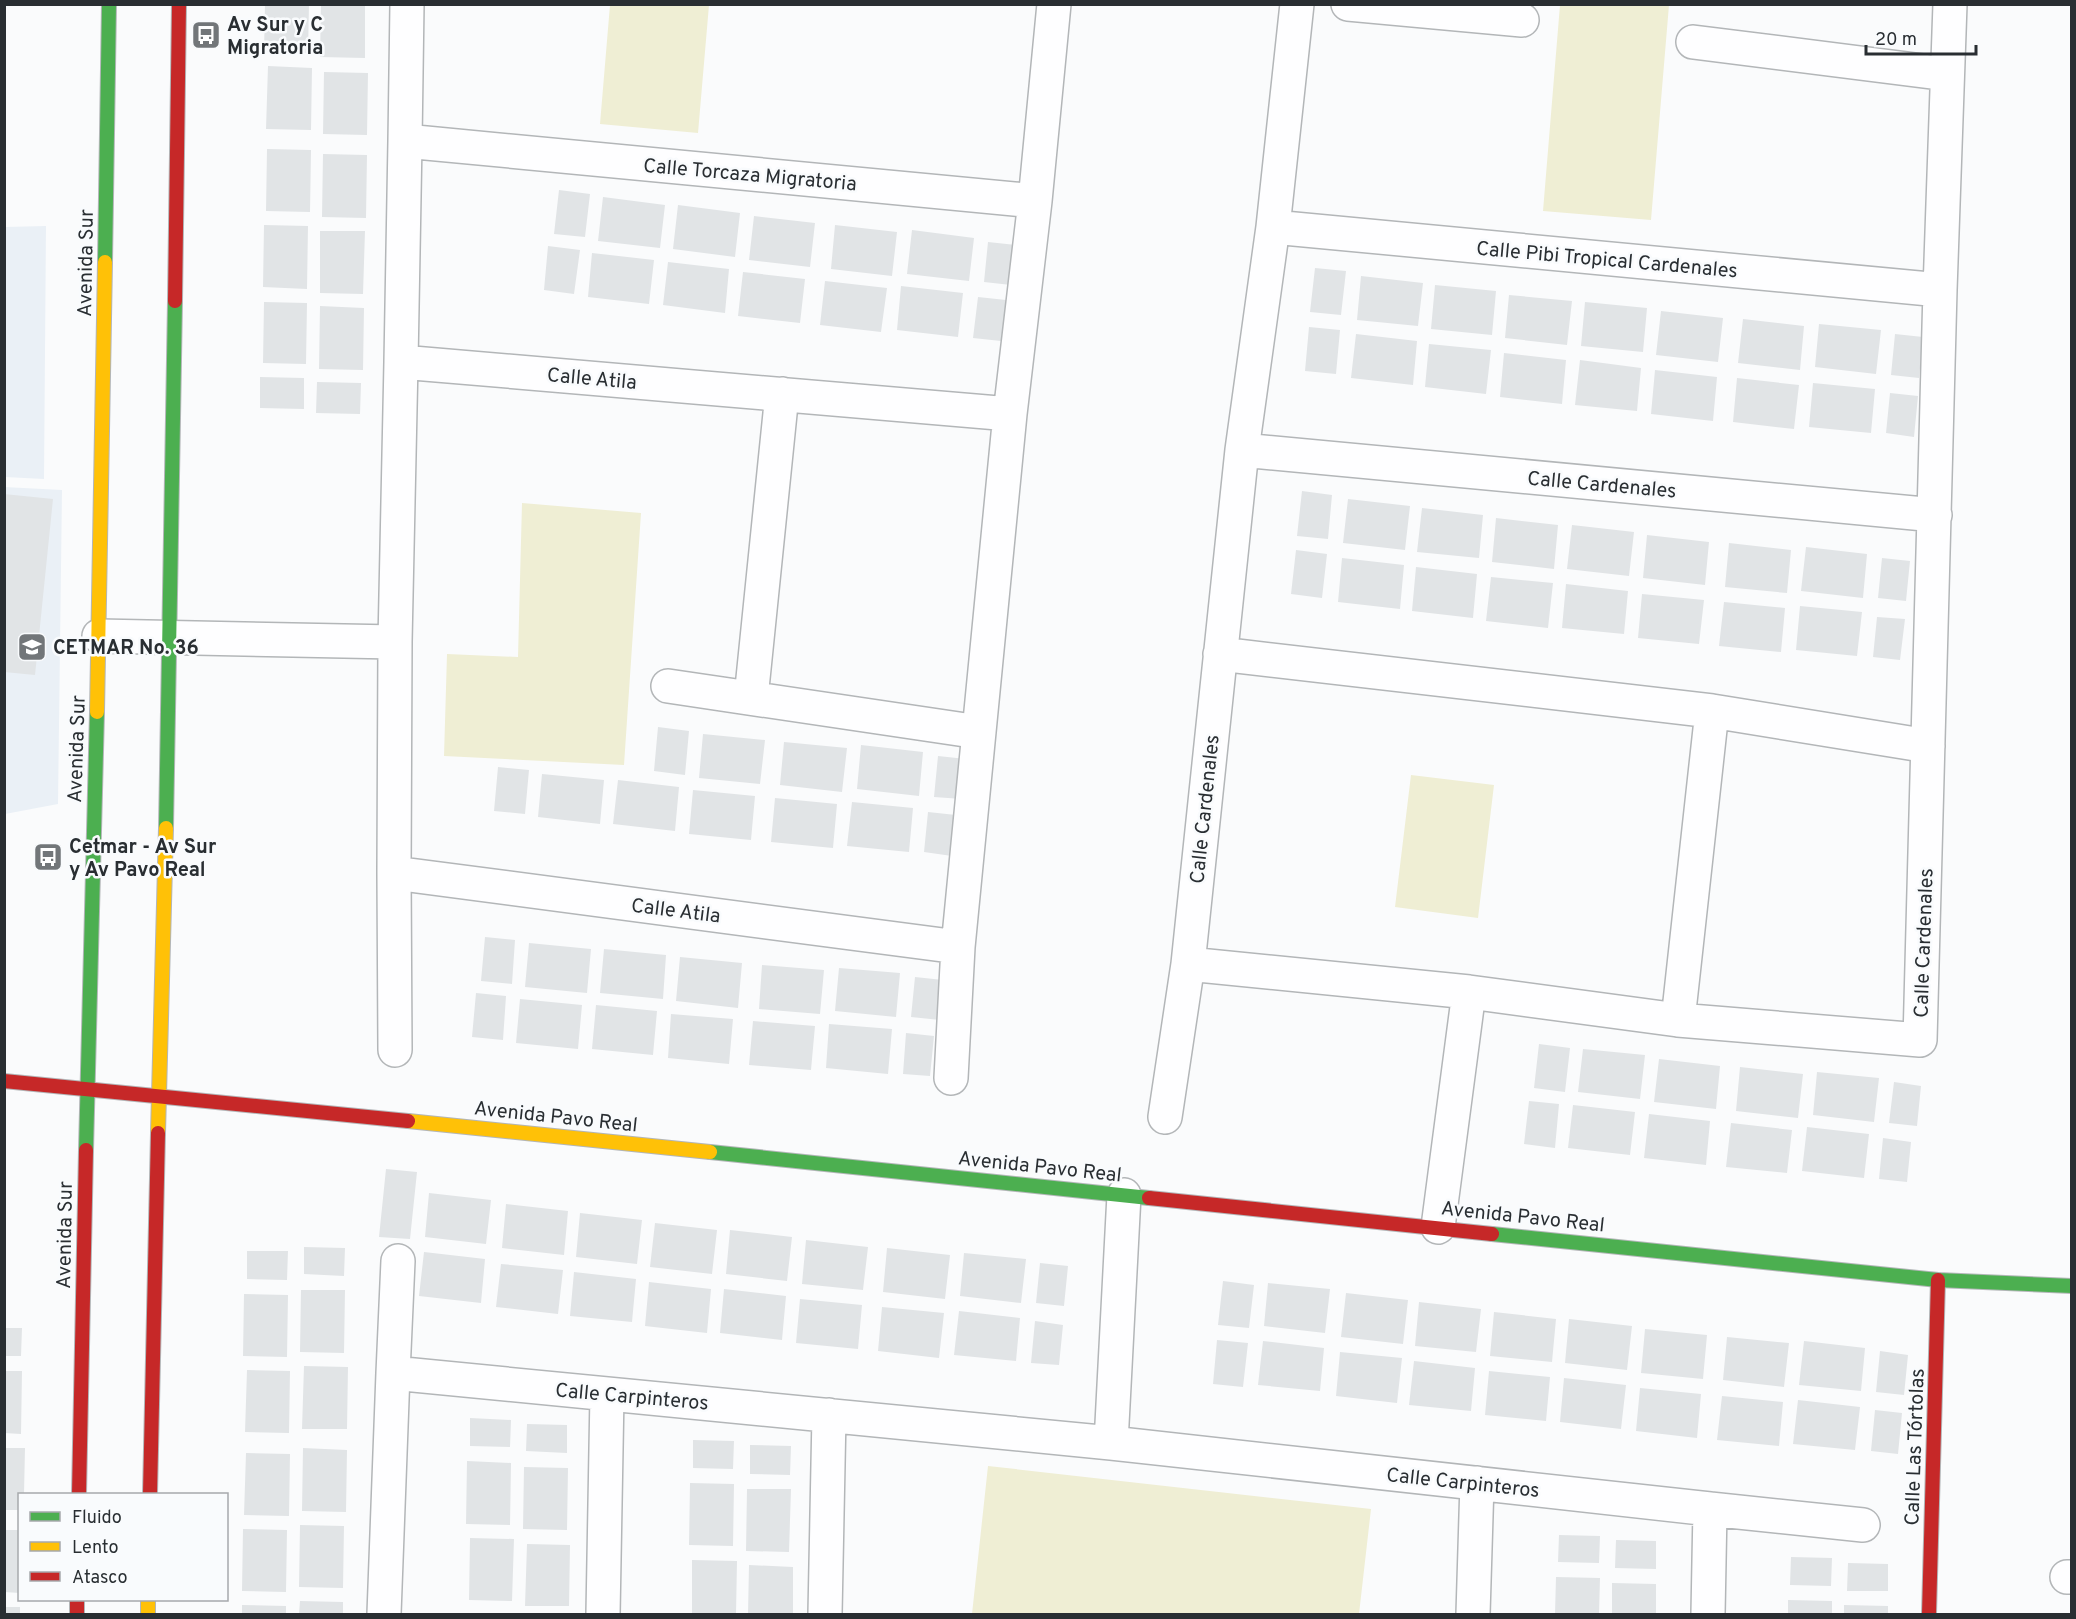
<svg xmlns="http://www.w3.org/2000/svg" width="2076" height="1619" viewBox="0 0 2076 1619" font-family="Overpass,sans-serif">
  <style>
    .built { fill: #eaf0f6 }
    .green { fill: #efeed4 }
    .building { fill: #e1e4e6 }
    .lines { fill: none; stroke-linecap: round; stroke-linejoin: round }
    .street-casing { stroke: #b3b6b8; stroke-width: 36 }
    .fast-casing { stroke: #b3b6b8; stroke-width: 16 }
    .slow-casing { stroke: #b3b6b8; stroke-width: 16 }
    .jam-casing { stroke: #b3b6b8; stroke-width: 16 }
    .street { stroke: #fefeff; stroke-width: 33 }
    .fast { stroke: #4caf50; stroke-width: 14 }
    .slow { stroke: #ffc107; stroke-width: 14 }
    .jam { stroke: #c62828; stroke-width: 14 }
    .labels { text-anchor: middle; stroke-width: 5; stroke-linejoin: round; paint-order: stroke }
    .poi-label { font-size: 20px; font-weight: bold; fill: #292e32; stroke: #f9fbfd; text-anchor: start }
    .street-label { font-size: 20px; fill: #292e32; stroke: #f9fbfd }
  </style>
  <rect width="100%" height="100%" fill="#fafbfc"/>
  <path class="built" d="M46 226 44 479 5 477V227Z
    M4 487 62 490 58 804 5 814Z"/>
  <path class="green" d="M610 5H709L698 133 600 124Z
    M1560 5H1669L1651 220 1543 211Z
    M522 503 641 513 624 765 444 756 447 654 518 657Z
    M1411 775 1494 785 1478 918 1395 907Z
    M988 1466 1371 1509 1359 1614H972Z"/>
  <path class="building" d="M265 4H309L308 53 264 52Z
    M321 4H365V58L320 57Z
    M268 66 312 68 311 130 266 129Z
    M324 72 368 73 367 135 323 134Z
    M267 149 311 150 310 212 266 211Z
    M323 154 367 155 366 218 322 217Z
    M559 190 590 194 585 237 554 234Z
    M603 197 665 205 660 248 598 241Z
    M678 205 740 213 735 257 673 249Z
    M754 216 815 223 810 267 749 260Z
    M264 225 308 226 307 289 263 287Z
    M835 225 897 232 892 276 831 269Z
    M912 230 974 238 969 281 907 274Z
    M320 231H365L363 294 320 293Z
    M988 242 1016 245 1011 285 984 282Z
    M548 246 580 250 574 294 544 290Z
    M592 253 654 260 649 304 588 297Z
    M668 262 729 269 725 313 663 305Z
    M1315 268 1346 271 1341 315 1310 312Z
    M743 272 805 279 800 323 738 316Z
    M1361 276 1423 283 1418 326 1357 320Z
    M825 281 887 288 881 332 820 325Z
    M1435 285 1496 291 1492 335 1431 329Z
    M901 286 963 293 958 337 897 330Z
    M1509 295 1572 301 1567 345 1505 338Z
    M978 297 1006 300 1001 341 973 338Z
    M264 302 307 303 306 364 263 363Z
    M1585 302 1647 308 1643 352 1581 346Z
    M320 306 364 308 363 370 319 369Z
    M1661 311 1723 318 1718 362 1656 355Z
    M1743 319 1804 326 1800 370 1738 363Z
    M1819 324 1881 330 1876 374 1815 367Z
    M1309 327 1340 330 1336 374 1305 371Z
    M1356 334 1417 341 1413 385 1351 378Z
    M1895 334 1923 337 1919 378 1891 375Z
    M1429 344 1491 350 1486 394 1425 387Z
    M1504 353 1566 360 1562 404 1500 397Z
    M1580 360 1641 368 1637 411 1575 405Z
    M1655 370 1717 377 1713 421 1651 414Z
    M260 377 304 378V409L260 408Z
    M1737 378 1799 385 1794 429 1733 422Z
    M317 382 361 383 360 414 316 413Z
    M1813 383 1875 389 1871 433 1809 427Z
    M1890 393 1918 396 1914 437 1886 433Z
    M1302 491 1332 495 1328 539 1297 536Z
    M4 494 53 499 35 675 4 672Z
    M1348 499 1410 506 1405 550 1343 543Z
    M1422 508 1483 515 1479 558 1417 552Z
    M1496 518 1558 525 1554 569 1492 562Z
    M1572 525 1634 532 1629 576 1567 569Z
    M1647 535 1709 542 1705 585 1643 578Z
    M1729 543 1791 550 1787 593 1725 587Z
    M1806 547 1867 554 1863 598 1801 591Z
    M1296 550 1327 554 1322 598 1291 594Z
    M1342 558 1404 565 1400 609 1338 602Z
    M1882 558 1910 561 1906 601 1878 598Z
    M1416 567 1477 574 1473 618 1412 611Z
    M1491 577 1553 583 1548 628 1486 621Z
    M1566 584 1628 591 1624 634 1562 628Z
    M1642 594 1704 600 1699 644 1638 638Z
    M1724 602 1785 608 1781 652 1719 646Z
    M1800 606 1862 612 1857 656 1796 650Z
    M1877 617 1905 619 1900 660 1873 657Z
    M658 727 689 731 685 775 654 771Z
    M703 734 765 740 760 784 699 778Z
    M784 742 847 748 842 792 780 785Z
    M861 745 923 752 919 796 857 789Z
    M938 756 966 759 962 799 934 797Z
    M498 767 529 770 525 814 494 811Z
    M542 774 604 780 600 824 538 817Z
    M618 780 679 787 675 831 613 824Z
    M693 790 755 796 751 840 689 834Z
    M775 798 837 804 833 848 771 842Z
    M852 802 913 808 909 852 847 846Z
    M928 812 956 815 952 856 924 852Z
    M485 937 515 940 512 984 481 981Z
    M529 943 591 949 587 993 525 987Z
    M604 949 666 955 663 999 600 993Z
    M680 957 742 963 738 1008 676 1001Z
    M762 965 824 970 820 1014 759 1009Z
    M839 968 900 973 896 1017 835 1011Z
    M915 977 943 980 940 1020 911 1017Z
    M476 993 506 996 503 1040 472 1037Z
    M520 999 582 1005 578 1049 516 1043Z
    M596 1005 657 1011 653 1055 592 1049Z
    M671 1014 733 1019 729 1064 668 1058Z
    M753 1021 815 1026 811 1070 749 1065Z
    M829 1024 892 1029 888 1074 826 1068Z
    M906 1033 934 1036 930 1076 903 1074Z
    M1539 1044 1570 1048 1565 1092 1534 1088Z
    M1583 1049 1645 1055 1640 1099 1578 1092Z
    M1659 1059 1720 1066 1716 1109 1654 1102Z
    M1740 1067 1803 1074 1798 1118 1736 1111Z
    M1817 1072 1879 1078 1874 1122 1813 1115Z
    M1894 1082 1921 1086 1917 1126 1889 1123Z
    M1529 1101 1559 1104 1555 1148 1524 1144Z
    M1573 1105 1635 1112 1630 1155 1568 1148Z
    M1649 1114 1710 1121 1706 1165 1644 1158Z
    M1731 1123 1792 1130 1787 1173 1726 1167Z
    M1807 1127 1869 1134 1864 1178 1802 1171Z
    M1883 1138 1911 1142 1907 1182 1879 1179Z
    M386 1169 417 1172 410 1239 379 1237Z
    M429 1193 491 1200 486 1244 425 1237Z
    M506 1204 568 1211 564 1255 502 1248Z
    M580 1213 642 1220 637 1264 576 1257Z
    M655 1223 717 1230 712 1274 650 1267Z
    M730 1230 792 1237 787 1281 726 1274Z
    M806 1240 868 1247 863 1290 802 1284Z
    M304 1247 345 1248 344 1276 304 1274Z
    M887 1248 950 1255 945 1299 883 1292Z
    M247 1251H288L287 1280 247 1279Z
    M424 1252 485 1259 481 1303 419 1296Z
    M964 1253 1026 1259 1021 1303 960 1296Z
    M1040 1263 1068 1266 1064 1306 1036 1303Z
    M501 1264 563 1270 558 1314 496 1307Z
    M574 1272 636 1279 632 1322 570 1316Z
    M1223 1281 1254 1285 1249 1328 1218 1325Z
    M649 1282 711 1289 707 1333 645 1326Z
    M1268 1283 1330 1289 1325 1333 1264 1326Z
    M724 1289 786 1296 782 1340 720 1333Z
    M301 1290H345L344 1353 300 1352Z
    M1346 1293 1408 1300 1403 1344 1341 1337Z
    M244 1294 288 1295 287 1357 243 1356Z
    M800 1299 862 1305 858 1349 796 1343Z
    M1419 1302 1481 1309 1476 1352 1415 1346Z
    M882 1307 944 1313 939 1358 878 1351Z
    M959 1311 1020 1318 1016 1361 954 1355Z
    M1494 1312 1556 1319 1552 1362 1490 1356Z
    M1569 1319 1632 1326 1627 1370 1565 1363Z
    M1035 1321 1063 1325 1059 1365 1031 1363Z
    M4 1328H22L21 1356H4Z
    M1645 1329 1707 1335 1703 1379 1641 1373Z
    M1727 1337 1789 1343 1784 1387 1723 1380Z
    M1217 1340 1248 1343 1243 1387 1213 1384Z
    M1263 1341 1324 1348 1320 1391 1258 1385Z
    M1804 1341 1865 1348 1861 1391 1799 1385Z
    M1880 1351 1908 1355 1904 1395 1876 1392Z
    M1340 1352 1402 1358 1397 1403 1336 1396Z
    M1414 1361 1475 1368 1471 1411 1409 1405Z
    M304 1366 348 1367 347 1429H302Z
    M247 1370 290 1371 289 1433 245 1432Z
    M4 1371H22L21 1434 4 1433Z
    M1489 1371 1550 1377 1546 1421 1485 1415Z
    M1564 1378 1626 1385 1621 1429 1560 1422Z
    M1640 1388 1701 1394 1697 1438 1636 1431Z
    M1722 1396 1783 1402 1779 1446 1717 1440Z
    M1798 1400 1860 1407 1855 1450 1793 1444Z
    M1875 1410 1902 1413 1898 1454 1871 1451Z
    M470 1418 511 1420 510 1447 470 1446Z
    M527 1424 567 1425V1453L526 1451Z
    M693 1440 734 1441 733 1469 693 1468Z
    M750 1445 791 1446 790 1475 750 1474Z
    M4 1448H25L24 1494H20V1510H4Z
    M303 1448 347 1450 346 1512 302 1511Z
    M246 1453 290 1454 289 1516 244 1515Z
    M467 1461 511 1463 510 1525 466 1524Z
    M524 1467 568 1468 567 1530 523 1529Z
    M690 1483 734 1484 733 1546 689 1545Z
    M747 1489H791L789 1552 746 1551Z
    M300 1525 344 1526 343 1588 299 1587Z
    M243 1529 287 1530 286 1592 242 1591Z
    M4 1530H20V1593L4 1592Z
    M1559 1535 1600 1536 1599 1563 1558 1562Z
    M470 1538 514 1539 512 1601 469 1600Z
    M1616 1540 1656 1541V1569L1615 1568Z
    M527 1544 570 1545 569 1606H525Z
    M1791 1557 1832 1558 1831 1586 1790 1585Z
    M692 1560 737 1561 736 1614H692Z
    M1848 1563 1888 1564V1591H1847Z
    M749 1565 793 1567V1614H748Z
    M1556 1577 1600 1578 1599 1614H1555Z
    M1612 1583 1656 1584V1614H1612Z
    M1788 1600 1832 1601V1614H1788Z
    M300 1601 343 1602V1614H299Z
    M242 1605 286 1606V1614H242Z
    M1844 1605 1888 1606V1614H1844Z
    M4 1607H20V1614H4Z"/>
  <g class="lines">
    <g class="street-casing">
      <path id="street" d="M407 4 405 141 1035 201 1054 4
        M1348 4 1522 20
        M1693 42 1947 74
        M1273 227 1940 290
        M401 362 405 141
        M1242 450 1935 515
        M99 636 395 642 394 873 958 947 1010 414 1035 201
        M395 642 401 362 1010 414
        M1220 654 1712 711 1928 746
        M668 686 979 732
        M751 698 782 394
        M394 873 395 1050
        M1188 964 1469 992 1678 1020 1920 1040 1940 290 1950 4
        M1678 1020 1712 711
        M951 1078 958 947
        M1165 1117 1188 964 1242 450 1273 227 1297 4
        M1438 1227 1469 992
        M393 1373 398 1261
        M1111 1443 1124 1195
        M1710 1509 1863 1525
        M2067 1577H2072
        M384 1614 393 1373 1111 1443 1710 1509 1708 1614
        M603 1614 607 1394
        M825 1614 829 1415
        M1473 1614 1477 1483"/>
    </g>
    <g class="fast-casing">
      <path id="fast" d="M105 262 109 4
        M166 828 175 301
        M86 1150 97 712
        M710 1152 1149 1198
        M1492 1234 1938 1280 2072 1286"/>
    </g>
    <g class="slow-casing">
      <path id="slow" d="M97 712 105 262
        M408 1121 710 1152
        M158 1133 166 828
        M148 1600V1614"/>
    </g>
    <g class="jam-casing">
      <path id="jam" d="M175 301 179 4
        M4 1081 408 1121
        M1149 1198 1492 1234
        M79 1494 86 1150
        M150 1494 158 1133
        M77 1600V1614
        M1929 1614 1938 1280"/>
    </g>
    <use href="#street" class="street"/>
    <use href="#fast" class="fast"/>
    <use href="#slow" class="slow"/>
    <use href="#jam" class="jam"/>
  </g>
  <defs>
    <g id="bus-square" transform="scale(1.5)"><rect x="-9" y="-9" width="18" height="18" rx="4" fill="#727679" stroke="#f9fbfd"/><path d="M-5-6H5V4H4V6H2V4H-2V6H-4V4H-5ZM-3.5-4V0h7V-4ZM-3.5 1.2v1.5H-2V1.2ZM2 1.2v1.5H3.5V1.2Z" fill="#fff"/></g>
    <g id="school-square" transform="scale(1.5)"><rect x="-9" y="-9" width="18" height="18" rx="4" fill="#727679" stroke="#f9fbfd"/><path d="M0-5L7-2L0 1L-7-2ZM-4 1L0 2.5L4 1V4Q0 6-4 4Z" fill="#fff"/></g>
  </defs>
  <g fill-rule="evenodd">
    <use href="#bus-square" x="206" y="35"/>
    <use href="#school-square" x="32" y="647"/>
    <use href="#bus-square" x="48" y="857"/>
  </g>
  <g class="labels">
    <g class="poi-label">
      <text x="227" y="31">Av Sur y C<tspan x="227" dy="23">Migratoria</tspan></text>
      <text x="53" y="654">CETMAR No. 36</text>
      <text x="69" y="853">Cetmar - Av Sur<tspan x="69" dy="23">y Av Pavo Real</tspan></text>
    </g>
    <g class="street-label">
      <text transform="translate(750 174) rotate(5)" y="7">Calle Torcaza Migratoria</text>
      <text transform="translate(1607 259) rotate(5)" y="7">Calle Pibi Tropical Cardenales</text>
      <text transform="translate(85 263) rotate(-89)" y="7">Avenida Sur</text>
      <text transform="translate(592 378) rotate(5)" y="7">Calle Atila</text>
      <text transform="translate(1602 484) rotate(5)" y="7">Calle Cardenales</text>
      <text transform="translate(76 749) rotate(-88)" y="7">Avenida Sur</text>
      <text transform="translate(1204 809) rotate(-84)" y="7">Calle Cardenales</text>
      <text transform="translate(676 910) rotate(7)" y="7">Calle Atila</text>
      <text transform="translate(1923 943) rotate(-88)" y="7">Calle Cardenales</text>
      <text transform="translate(556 1116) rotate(6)" y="7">Avenida Pavo Real</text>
      <text transform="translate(1040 1166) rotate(6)" y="7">Avenida Pavo Real</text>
      <text transform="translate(1523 1216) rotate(6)" y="7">Avenida Pavo Real</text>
      <text transform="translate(64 1235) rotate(-89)" y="7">Avenida Sur</text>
      <text transform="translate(632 1396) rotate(5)" y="7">Calle Carpinteros</text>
      <text transform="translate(1914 1447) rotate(-88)" y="7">Calle Las Tórtolas</text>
      <text transform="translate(1463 1482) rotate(6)" y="7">Calle Carpinteros</text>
    </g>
  </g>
  <rect width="2076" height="1619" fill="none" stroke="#292e32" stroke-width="12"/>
  <rect x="18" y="1493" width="210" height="108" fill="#f9fbfd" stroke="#a6a9ac" stroke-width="1.5"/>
  <rect x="30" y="1512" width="30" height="9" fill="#4caf50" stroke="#a6a9ac" stroke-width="1.5"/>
  <text x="72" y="1523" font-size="18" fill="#292e32">Fluido</text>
  <rect x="30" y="1542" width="30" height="9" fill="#ffc107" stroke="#a6a9ac" stroke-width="1.5"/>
  <text x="72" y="1553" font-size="18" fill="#292e32">Lento</text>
  <rect x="30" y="1572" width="30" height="9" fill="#c62828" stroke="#a6a9ac" stroke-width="1.5"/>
  <text x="72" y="1583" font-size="18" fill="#292e32">Atasco</text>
  <path d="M1866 45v9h110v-9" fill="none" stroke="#292e32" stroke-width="3"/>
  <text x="1875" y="45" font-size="18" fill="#292e32" stroke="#f9fbfd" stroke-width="4.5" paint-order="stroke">20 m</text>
</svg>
